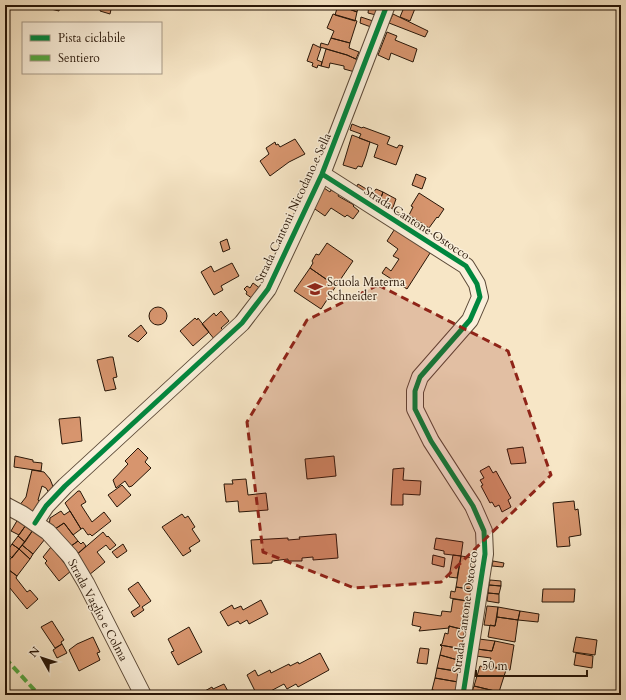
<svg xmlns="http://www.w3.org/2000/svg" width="626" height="700" viewBox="0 0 626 700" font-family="Cardo,serif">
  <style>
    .building { fill: #d7956e; stroke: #271507 }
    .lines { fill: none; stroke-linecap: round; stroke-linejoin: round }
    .minor-casing { stroke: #5b4937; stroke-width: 18 }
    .minor { stroke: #faefda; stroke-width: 16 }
    .quiet { stroke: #53a941; stroke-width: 4; stroke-dasharray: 8 4; stroke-linecap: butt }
    .cycleway-casing { stroke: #faefda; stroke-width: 8 }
    .cycleway { stroke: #00873e; stroke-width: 5 }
    .marked { fill: #8f2418; fill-opacity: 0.2; stroke: #8f2418; stroke-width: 3; stroke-dasharray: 8 5; stroke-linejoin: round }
    .labels { text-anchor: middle; stroke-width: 3; stroke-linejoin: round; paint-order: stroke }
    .street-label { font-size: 12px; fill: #271507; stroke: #faefda }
    .poi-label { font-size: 12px; fill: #271507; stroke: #faefda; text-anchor: start }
  </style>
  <rect width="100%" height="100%" fill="#f7e6c6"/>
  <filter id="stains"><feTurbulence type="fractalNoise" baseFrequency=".005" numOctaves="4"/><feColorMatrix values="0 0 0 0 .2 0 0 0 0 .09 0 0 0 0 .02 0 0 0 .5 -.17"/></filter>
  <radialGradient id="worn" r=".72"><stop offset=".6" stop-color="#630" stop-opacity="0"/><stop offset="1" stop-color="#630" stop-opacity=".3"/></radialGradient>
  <path class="building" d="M48 5H60L59 11 47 8Z
    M98 5H112L110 14 100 11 101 6Z
    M338 5 357 12 355 21 335 15Z
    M345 5H359L357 12 344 7Z
    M369 5H381L380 16 368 13Z
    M405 5 416 6 410 21 400 17Z
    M333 14 357 21 350 43 331 38 334 31 327 28Z
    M393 14 428 31 425 37 389 23Z
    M361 17 373 21 371 27 360 23Z
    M387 32 397 36 395 40 417 49 413 62 391 53 389 60 378 55Z
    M331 38 350 43 349 48 359 52 356 59 347 55 320 47 321 43 328 45Z
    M313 44 321 48 317 60 322 62 321 66 318 65 317 68 312 66 313 63 307 61Z
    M326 49 347 55 358 60 355 72 344 69V66L330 63 329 68 321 66Z
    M352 124 362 128 363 127 390 137 387 144 397 148 399 145 403 146 396 165 374 157 378 145 359 138 361 134 350 130Z
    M352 135 370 142 366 156 362 167 358 166 356 169 343 165Z
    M295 139 305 154 289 162 270 176 260 161 269 154 266 148 275 142 276 145 278 144 280 147Z
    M416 174 426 178 422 189 412 185Z
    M358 184 373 193 376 189 383 192 378 206 354 191Z
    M324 188 330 192 331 190 339 194 338 196 354 205 353 206 359 211 353 219 347 215 345 217 331 208 325 216 312 207Z
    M383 192 396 199 391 213 378 206Z
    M419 193 444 209 438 218 437 217 429 228 409 215 413 207 411 206Z
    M396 227 432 250 407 289 382 273 386 267 391 271 399 259 393 256 398 249 387 241Z
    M227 239 230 249 223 252 220 242Z
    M327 243 353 261 336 286 310 268 313 263 312 261 316 254 319 255Z
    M232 263 239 276 221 286 223 290 214 295 201 272 211 266 214 272Z
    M310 268 336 286 321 309 294 291Z
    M253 283 261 289 253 299 246 294 247 292 244 289 247 286 250 288Z
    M149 316a9 9 0 1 1 18 0a9 9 0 1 1-18 0Z
    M221 311 229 321 221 328 224 331 215 340 202 324 214 313 216 316Z
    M195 318 197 320 198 318 209 332 193 346 180 331Z
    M141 325 147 333 138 342 128 336Z
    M110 357H113L117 377 113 378 116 389 105 391 97 360Z
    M80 417 82 441 62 444 59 419Z
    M523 447 526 463 511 464 507 449Z
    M138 448 148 458 145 462 151 468 132 486 129 487 125 481 116 488 113 480 128 464 125 461Z
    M15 456 33 460V462L42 463 41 471 14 467Z
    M334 456 336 476 307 479 305 459Z
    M489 466 493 473 496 471 511 498 508 500 511 507 502 512 499 505 495 507 492 502 490 503 481 486 483 485 480 480 484 478 480 471Z
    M404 468 403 480 421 481 420 495 403 494V505H391L393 469Z
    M32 470 44 472 50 479 56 494 52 498 46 488 42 486 38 500 44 506 35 518 19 506 26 497Z
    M246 479 248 495 266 493 268 510 239 512 238 501 226 502 224 484H233L232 480Z
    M122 485 131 495 117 507 108 495Z
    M78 491H80L86 502 81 505 92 522 104 512 111 521 92 536 90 534 88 535 83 528 81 529 65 503Z
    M574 501 575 510 578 509 581 535 569 537 570 546 557 547 553 503Z
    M61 511 64 515 70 511 81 529 73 535 64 523 52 531 49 527 50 518Z
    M182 514 185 518 188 516 195 527 192 529 200 541 189 548 191 551 183 556 162 527Z
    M18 519 26 525 19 535 11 531Z
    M64 523 78 541 67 549 52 531Z
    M26 525 33 530 25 542 18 536Z
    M33 530 45 539 33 554 22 545Z
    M103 532 107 537 108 536 116 545 110 550 106 545 97 552 105 562 89 575 74 557Z
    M336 534 338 558 313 560V557L302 558V561H288V559L272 561V563L253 564 251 540 288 538V540L300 539 299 537Z
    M18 536 25 542 19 549 12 544Z
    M436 538 463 542 461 556 444 554V551L434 549Z
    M78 541 81 544 83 542 86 546 74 557 67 549Z
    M12 544 19 549 12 558 6 553Z
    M123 544 127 551 117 558 112 552Z
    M22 545 33 554 30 559 19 549Z
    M51 547 71 571 59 581 45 563 47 561 43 557Z
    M19 549 30 559 17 576 5 567V565Z
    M433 555 445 558 444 567 432 564Z
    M453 555 461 556 457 578 449 577Z
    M461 556 480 559 476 590 456 587Z
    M493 561 504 563 503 567 492 566Z
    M5 567 17 576 16 578 27 592 30 590 38 599 27 609 5 582Z
    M490 580 501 581V586L489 585Z
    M138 582 151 601 142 607 144 610 134 617 131 612 140 606 128 589Z
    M489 585 501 586 499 594 488 593Z
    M456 587 476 590 474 602 450 598 451 591 455 592Z
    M543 589H575L574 602H542Z
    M488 593 499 594V603L487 601Z
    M453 599 474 602 470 631 449 626V628L419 631 421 627 412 625 414 612 441 616 442 611 451 612Z
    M261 600 268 614 249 624 247 620 240 624 238 621 228 626 220 612 232 605 234 609 241 606 243 610Z
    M487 606 498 607 495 626 484 625Z
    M498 607 520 611 518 620 497 617Z
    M520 611 539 614 538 622 518 620Z
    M497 617 518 620 515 642 488 637 490 625 495 626Z
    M52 621 64 640 61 642 62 644 55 648 41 627Z
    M449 626 468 631V650L440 645 442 644 445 633 448 634Z
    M189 627 202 652 178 665 171 652 174 651 168 639Z
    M93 637 100 652 97 653 100 660 79 671 69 650 77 644Z
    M576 637 597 640 595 655 573 652Z
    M479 639 495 641 492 651 477 649Z
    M495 641 514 645 510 670 489 666 491 658 476 656 477 649 492 651Z
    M62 644 67 653 57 658 53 650Z
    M440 645 468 650 465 662 440 655 442 647Z
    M420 648 429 649 427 664 417 663Z
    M320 653 329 670 298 687 296 684 287 689 284 684 263 695H257L247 675 255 670 258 676 270 670 271 673 289 664 290 666 298 662 299 664Z
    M576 653 593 656 592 668 574 665Z
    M440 655 465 662 463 672 437 668Z
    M480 666 490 668V667L506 670 499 692 474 686Z
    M437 668 460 672 458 682 435 678Z
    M435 678 458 682 460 695 432 690Z
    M224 684 230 695H205L203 692 212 687 213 689Z
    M474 686 499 692 498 695H471Z
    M432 690 454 695H431Z"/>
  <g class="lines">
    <g class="minor-casing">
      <path id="minor" d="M322 174 466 266 477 284 480 297 470 320 420 377 415 391V409L431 441 473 506 484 531 485 554 463 695
        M5 505 22 514 48 532 70 556 86 583 143 695
        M35 523 46 506 65 486 242 323 268 289 322 174 387 5"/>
    </g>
    <use href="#minor" class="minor"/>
    <path class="quiet" d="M5 658 39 695"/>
    <g class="cycleway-casing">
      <path id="cycleway" d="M322 174 466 266 477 284 480 297 470 320 420 377 415 391V409L431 441 473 506 484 531 485 554 463 695
        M35 523 46 506 65 486 242 323 268 289 322 174 387 5"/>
    </g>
    <use href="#cycleway" class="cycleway"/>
  </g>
  <path class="marked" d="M378 285 508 351 551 475 441 582 354 588 263 552 247 422 307 320Z"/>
  <defs>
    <g id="school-bare" transform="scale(1.2)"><path d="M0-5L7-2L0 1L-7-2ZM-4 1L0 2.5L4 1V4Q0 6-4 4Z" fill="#8f2418" stroke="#faefda" stroke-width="2.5" paint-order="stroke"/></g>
  </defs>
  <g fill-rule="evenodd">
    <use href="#school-bare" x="315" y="289"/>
  </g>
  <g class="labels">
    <g class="street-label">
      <text transform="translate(293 208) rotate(-65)" y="4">Strada Cantoni Nicodano e Sella</text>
      <text transform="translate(417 223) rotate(33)" y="4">Strada Cantone Ostocco</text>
      <text transform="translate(98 610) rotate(62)" y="4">Strada Vaglio e Colma</text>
      <text transform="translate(465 612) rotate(-82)" y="4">Strada Cantone Ostocco</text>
    </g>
    <g class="poi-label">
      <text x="327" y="286">Scuola Materna<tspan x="327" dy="14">Schneider</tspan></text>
    </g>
  </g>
  <rect width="626" height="700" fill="none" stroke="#f7e6c6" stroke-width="20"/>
  <rect x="6" y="6" width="614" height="688" fill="none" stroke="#271507" stroke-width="2"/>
  <rect x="10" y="10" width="606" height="680" fill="none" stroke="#271507"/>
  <rect x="22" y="22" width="140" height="52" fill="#faefda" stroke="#a69886"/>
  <rect x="30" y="35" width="20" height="6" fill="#00873e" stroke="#a69886"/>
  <text x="58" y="42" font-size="12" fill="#271507">Pista ciclabile</text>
  <rect x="30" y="55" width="20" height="6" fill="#53a941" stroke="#a69886"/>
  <text x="58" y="62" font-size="12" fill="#271507">Sentiero</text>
  <g transform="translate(42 658) rotate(309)" stroke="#faefda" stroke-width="3" paint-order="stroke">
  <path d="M0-3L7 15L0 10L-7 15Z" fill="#271507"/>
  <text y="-6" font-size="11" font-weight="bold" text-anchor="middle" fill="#271507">N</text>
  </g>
  <path d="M476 670v6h111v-6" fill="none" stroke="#271507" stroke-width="2"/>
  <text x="482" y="670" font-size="12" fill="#271507" stroke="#faefda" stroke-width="3" paint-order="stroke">50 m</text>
  <rect width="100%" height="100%" filter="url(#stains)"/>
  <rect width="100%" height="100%" fill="url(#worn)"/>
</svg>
